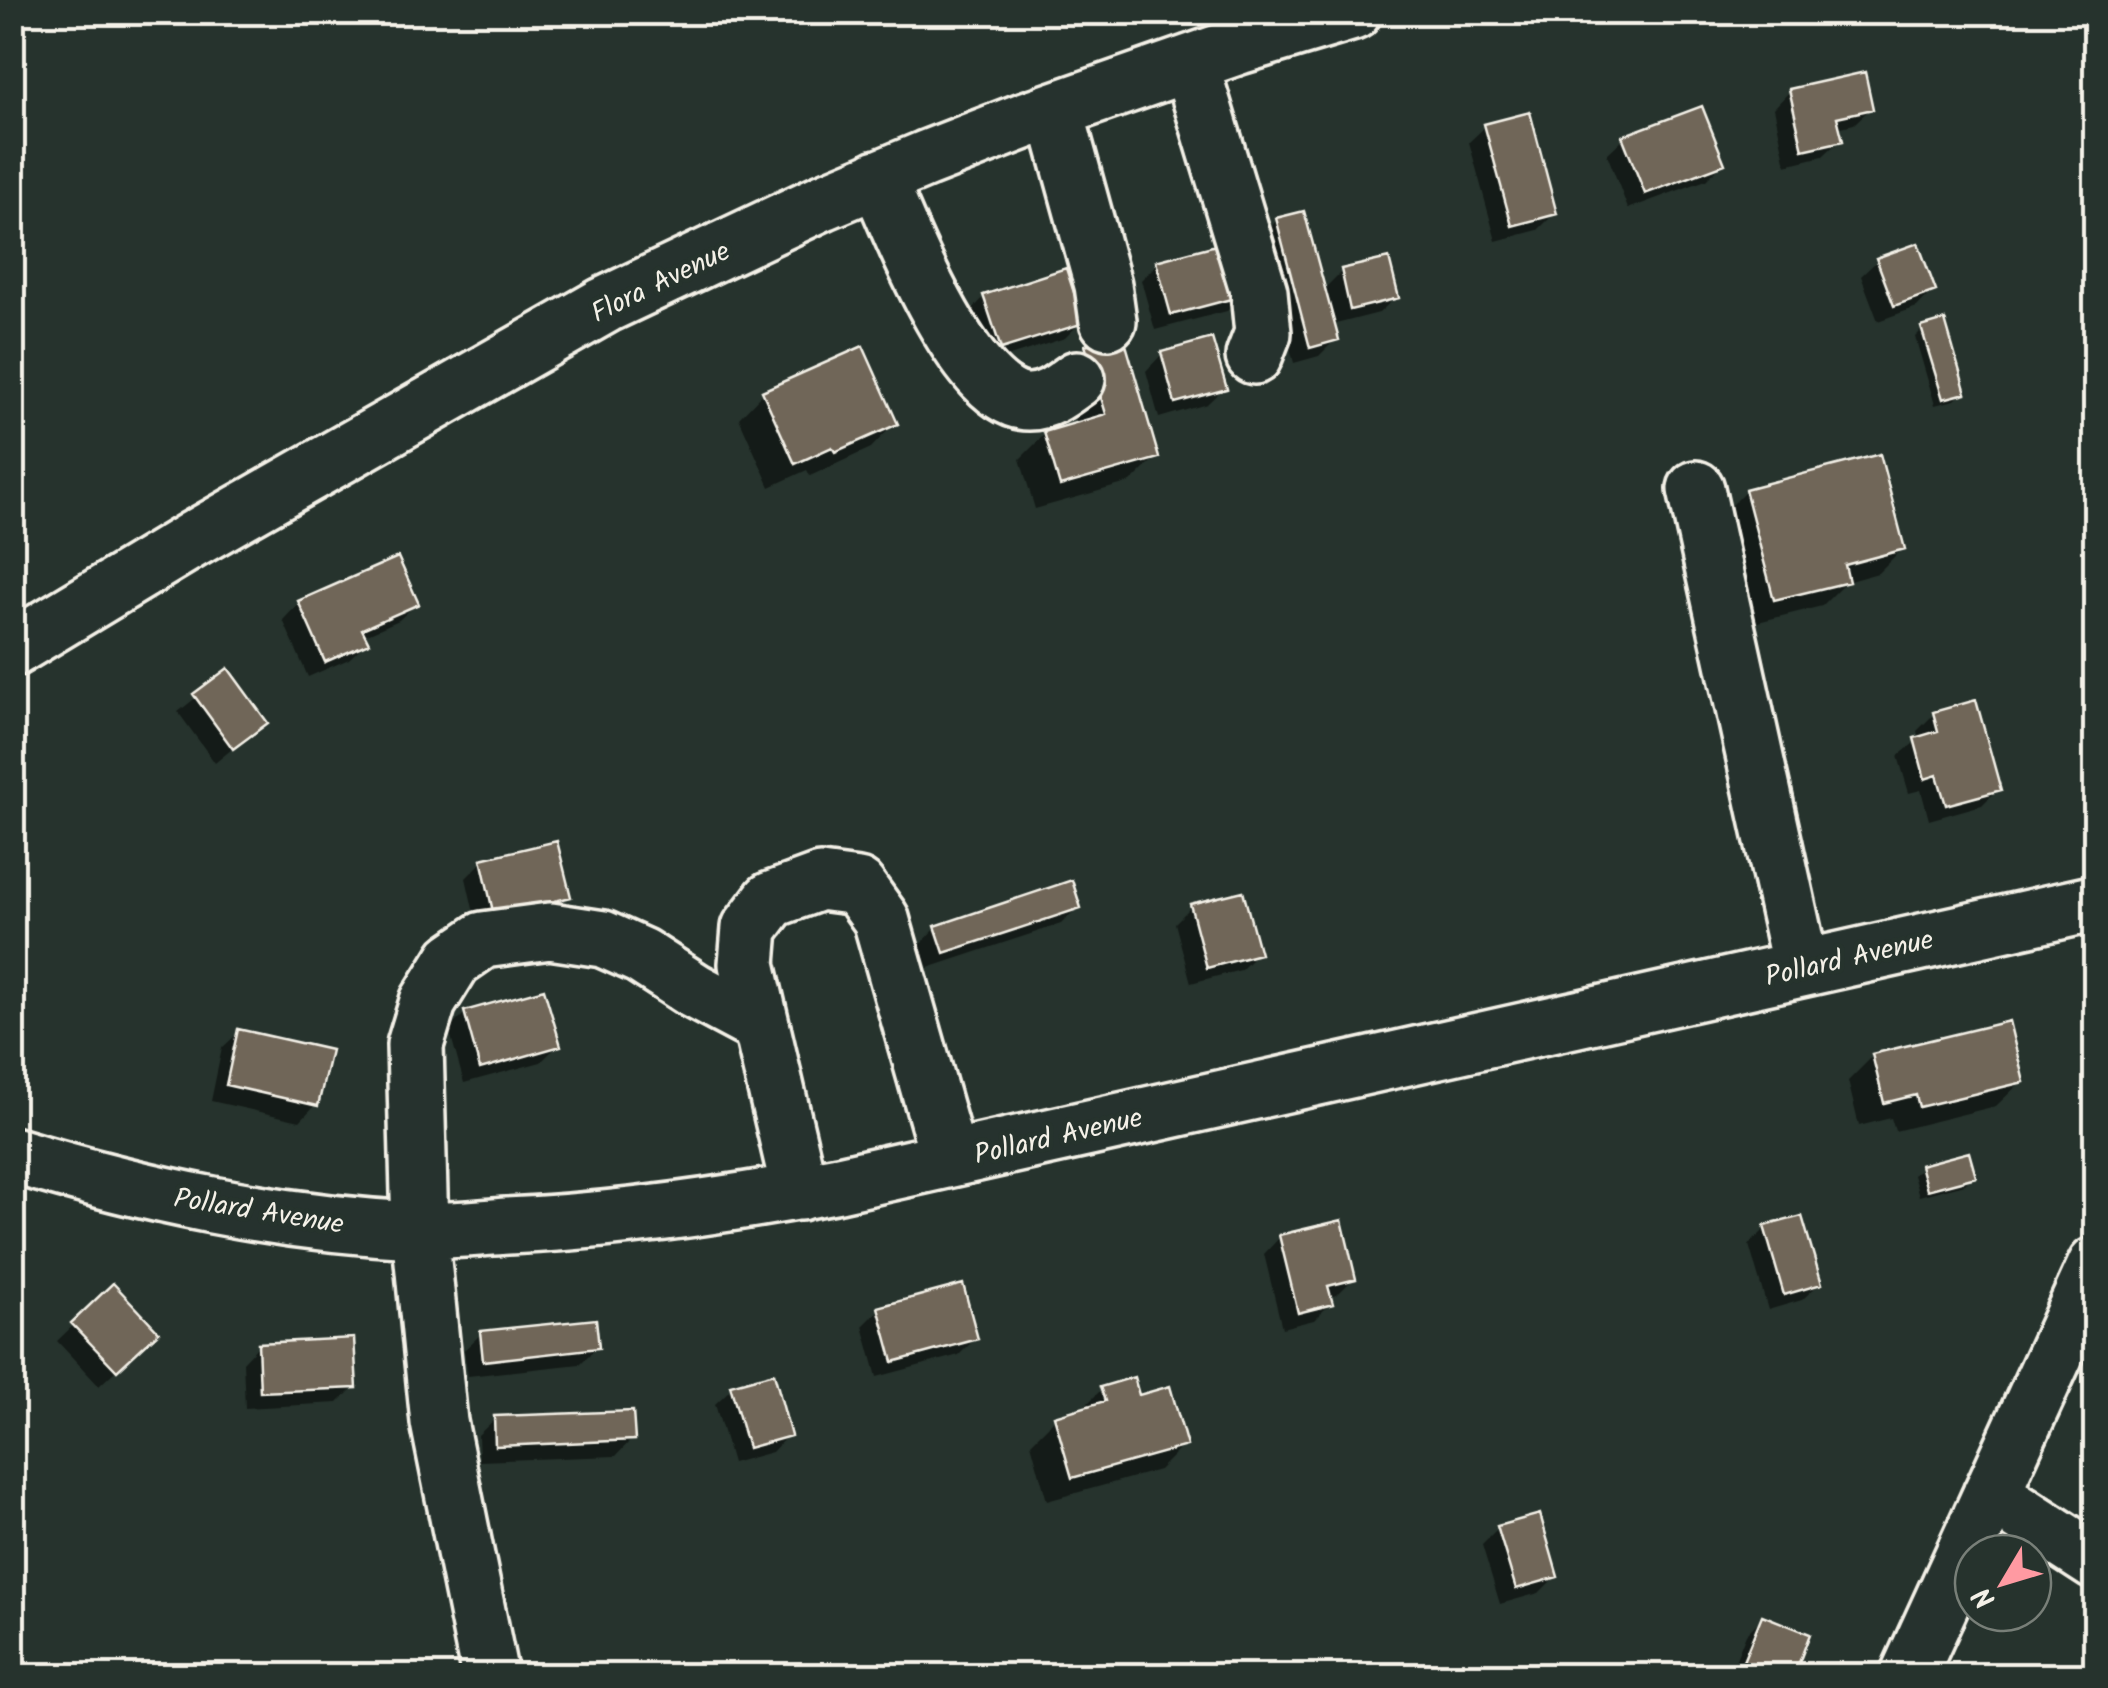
<svg xmlns="http://www.w3.org/2000/svg" width="2108" height="1688" viewBox="0 0 2108 1688" font-family="Kalam,sans-serif">
  <style>
    .shadow { fill: #0007 }
    .building { fill: #706659; stroke: #f4f1e8; stroke-width: 2.5 }
    .lines { fill: none; stroke-linecap: round; stroke-linejoin: round }
    .minor-casing { stroke: #f4f1e8; stroke-width: 62 }
    .minor { stroke: #26332d; stroke-width: 55 }
    .labels { text-anchor: middle; stroke-width: 9; stroke-linejoin: round; paint-order: stroke }
    .street-label { font-size: 28px; fill: #f4f1e8; stroke: #26332d }
  </style>
  <rect width="100%" height="100%" fill="#26332d"/>
  <filter id="ink" filterUnits="userSpaceOnUse"><feTurbulence type="fractalNoise" baseFrequency=".01" numOctaves="2"/><feDisplacementMap in="SourceGraphic" scale="20" xChannelSelector="R" yChannelSelector="G"/><feConvolveMatrix kernelMatrix="1 2 1 2 8 2 1 2 1" color-interpolation-filters="sRGB"/></filter>
  <g filter="url(#ink)">
    <path class="shadow" d="M1790 91 1871 108 1854 124 1837 128 1840 140 1823 156 1786 165 1774 108Z
      M1486 126 1554 214 1538 230 1496 241 1469 142Z
      M1624 138 1722 164 1706 180 1628 209 1607 154Z
      M1277 220 1323 290 1342 271 1396 297 1379 313 1332 325 1336 339 1319 356 1294 363 1261 237Z
      M1878 260 1933 290 1917 307 1878 321 1861 276Z
      M1158 263 1243 295 1227 311 1155 330 1141 280Z
      M984 297 1081 322 1065 338 985 364 968 314Z
      M1923 329 1963 392 1955 400 1935 405 1915 337Z
      M1087 347 1156 457 1131 482 1035 509 1020 459 1045 434 1077 425 1062 372Z
      M1162 354 1224 388 1207 404 1159 418 1146 371Z
      M763 393 895 423 871 448 810 476 807 470 770 487 739 418Z
      M1746 491 1903 548 1878 573 1846 582 1822 606 1750 624 1721 516Z
      M299 603 416 604 399 620 363 636 366 643 349 659 308 677 283 620Z
      M228 672 265 722 215 763 178 712Z
      M1934 714 1998 789 1982 805 1929 820 1921 790 1909 793 1898 756 1919 739 1917 731Z
      M482 862 568 896 551 913 478 931 466 878Z
      M1192 906 1258 953 1241 970 1191 983 1175 923Z
      M1078 907 1061 924 928 968 920 945 936 928Z
      M465 1013 558 1045 541 1062 464 1083 449 1029Z
      M239 1032 316 1104 300 1121 211 1101 222 1048Z
      M1873 1056 2021 1082 1996 1106 1895 1131 1891 1118 1859 1126 1848 1081Z
      M1921 1168 1973 1176 1965 1184 1919 1196 1913 1175Z
      M1765 1229 1819 1284 1802 1300 1768 1310 1749 1245Z
      M1280 1237 1354 1278 1337 1295 1328 1297 1330 1304 1314 1320 1282 1328 1264 1254Z
      M113 1287 140 1348 99 1386 57 1341Z
      M879 1310 975 1339 959 1355 877 1377 863 1326Z
      M481 1334 597 1347 580 1364 468 1376 464 1350Z
      M259 1345 354 1387 338 1403 245 1408 243 1362Z
      M732 1388 788 1435 772 1452 732 1463 715 1404Z
      M1102 1389 1137 1398 1184 1445 1159 1470 1047 1501 1031 1443 1056 1418 1080 1411Z
      M495 1419 632 1439 616 1456 479 1461 478 1435Z
      M1499 1528 1556 1576 1539 1593 1500 1604 1482 1545Z
      M1762 1618 1791 1676H1729L1746 1634Z"/>
    <path class="building" d="M1865 72 1873 109 1837 117 1843 141 1803 150 1789 89Z
      M1702 106 1725 164 1645 194 1622 136Z
      M1530 112 1557 214 1512 226 1484 124Z
      M1304 211 1339 340 1310 348 1276 218Z
      M1231 241 1246 295 1171 315 1156 261Z
      M1918 243 1936 291 1894 306 1876 258Z
      M1389 258 1399 298 1350 310 1341 269Z
      M1066 268 1084 323 1001 349 983 295Z
      M1945 320 1966 393 1943 399 1921 327Z
      M1123 334 1159 458 1060 486 1044 432 1106 414 1085 345Z
      M1212 338 1227 389 1175 403 1161 352Z
      M863 346 898 424 835 452 832 447 795 464 762 391Z
      M1880 454 1905 549 1845 565 1849 582 1774 600 1745 489Z
      M398 557 419 604 362 629 369 643 325 662 298 601Z
      M228 668 268 723 233 749 193 694Z
      M1976 700 2001 790 1946 805 1937 775 1925 779 1914 738 1938 731 1933 712Z
      M557 841 571 897 494 916 481 859Z
      M1072 880 1081 908 944 953 935 926Z
      M1243 891 1260 954 1207 968 1190 904Z
      M544 989 561 1046 480 1069 464 1011Z
      M2009 1021 2024 1082 1919 1107 1916 1095 1884 1103 1872 1054Z
      M238 1029 331 1050 318 1106 226 1085Z
      M1969 1152 1976 1177 1927 1190 1920 1165Z
      M1802 1216 1822 1284 1784 1295 1764 1226Z
      M1342 1220 1356 1279 1328 1286 1333 1304 1298 1313 1279 1235Z
      M113 1283 159 1332 117 1371 71 1323Z
      M963 1284 978 1339 893 1362 878 1307Z
      M596 1319 599 1348 483 1361 480 1331Z
      M354 1338 357 1388 260 1392 258 1343Z
      M774 1373 791 1436 748 1448 730 1385Z
      M1134 1377 1139 1395 1170 1386 1187 1446 1072 1478 1054 1416 1105 1401 1100 1387Z
      M633 1411 635 1440 495 1446 494 1416Z
      M1540 1514 1558 1577 1516 1589 1497 1526Z
      M1762 1615 1810 1634 1794 1676H1737Z"/>
    <g class="lines">
      <g class="minor-casing">
        <path id="minor" d="M1190 63 1259 292 1263 333 1254 356
          M1055 110 1103 285 1108 321
          M878 178C899 229 967 403 1029 402 1048 402 1063 389 1077 379
          M1696 489 1801 968
          M12 649 194 539 605 305 823 202 926 159 1029 119 1239 46 1353 12
          M12 1155C146 1195 276 1223 416 1230 446 1232 477 1228 507 1226 619 1221 729 1205 839 1184L2096 903
          M800 1192 747 964 750 928 771 900 820 882 858 887 881 919 949 1159
          M1991 1494 2096 1562
          M490 1676 439 1422 420 1231 415 1045 428 1002 454 960 483 940 550 931 603 939 641 956 695 991 761 1026
          M1908 1676 2096 1265"/>
      </g>
      <use href="#minor" class="minor"/>
    </g>
  </g>
  <g class="labels">
    <g class="street-label">
      <text transform="translate(660 281) rotate(-26)" y="10">Flora Avenue</text>
      <text transform="translate(1849 957) rotate(-13)" y="10">Pollard Avenue</text>
      <text transform="translate(1058 1135) rotate(-13)" y="10">Pollard Avenue</text>
      <text transform="translate(259 1210) rotate(9)" y="10">Pollard Avenue</text>
    </g>
  </g>
  <rect width="2108" height="1688" fill="none" stroke="#26332d" stroke-width="50"/>
  <rect x="25" y="25" width="2058" height="1638" fill="none" stroke="#f4f1e8" stroke-width="4" filter="url(#ink)"/>
  <g transform="translate(2003 1583) rotate(232)"><circle r="48" fill="#26332d" stroke="#787f78" stroke-width="2.5"/>
  <path d="M0-8L18 38L0 25L-18 38Z" fill="#ff9aa2"/>
  <text y="-15" font-size="28" font-weight="bold" text-anchor="middle" fill="#f4f1e8">N</text>
  </g>
</svg>
